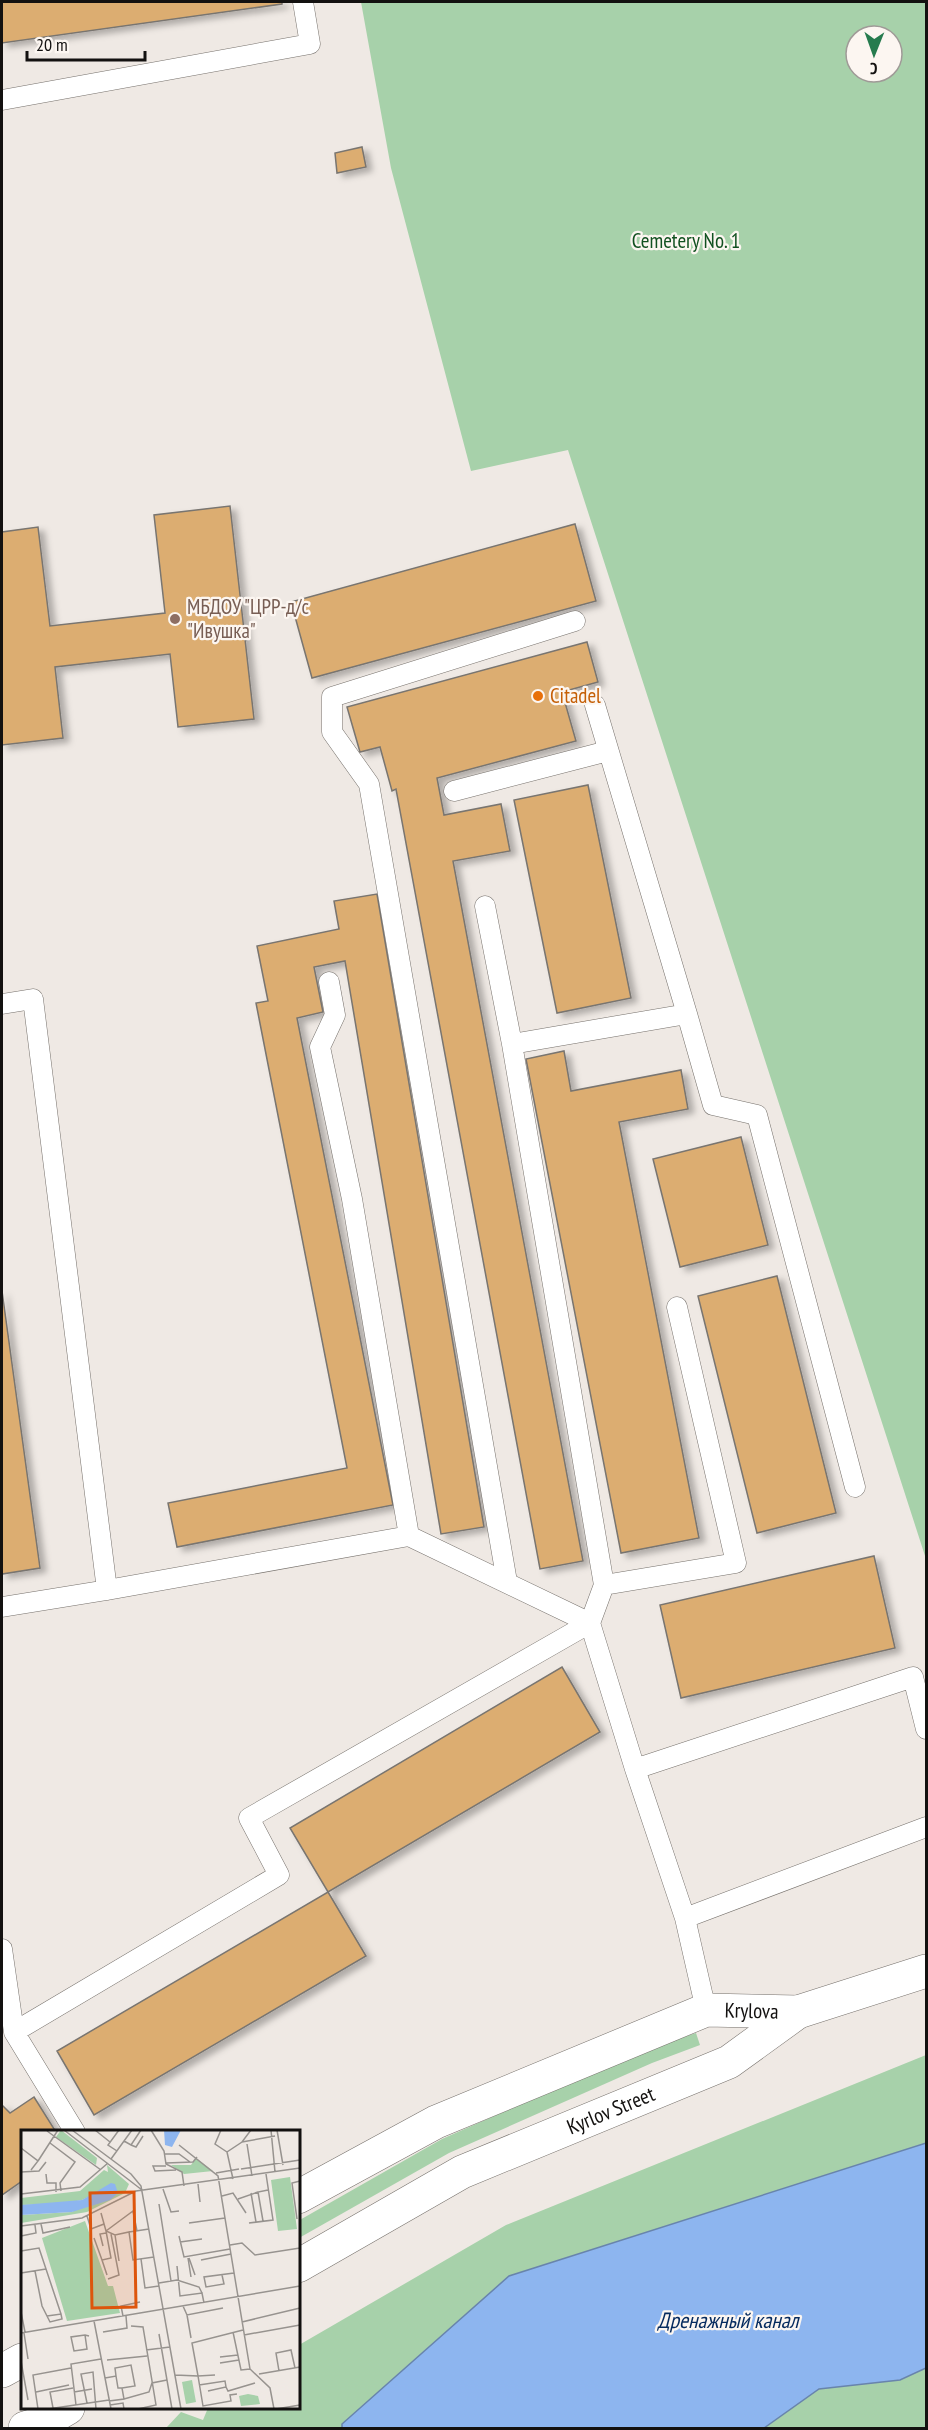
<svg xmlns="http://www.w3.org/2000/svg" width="928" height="2430" viewBox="0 0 928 2430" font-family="'PT Sans Narrow',sans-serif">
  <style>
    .green { fill: #a7d1aa; fill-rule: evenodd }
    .water { fill: #8db5ef; stroke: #6884ac; stroke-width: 1.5 }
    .building { fill: #dcad71; stroke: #797570; stroke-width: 1.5; filter: url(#shadow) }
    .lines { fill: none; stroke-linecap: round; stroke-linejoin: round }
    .service-casing { stroke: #76716c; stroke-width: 21 }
    .primary-casing { stroke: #76716c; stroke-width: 34 }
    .service { stroke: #fff; stroke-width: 20 }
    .primary { stroke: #fff; stroke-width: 33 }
    .education-dot { fill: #8d6e63; stroke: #fcf6f1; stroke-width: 2 }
    .food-dot { fill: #e8710a; stroke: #fcf6f1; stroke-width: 2 }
    .labels { text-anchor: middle; stroke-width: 4.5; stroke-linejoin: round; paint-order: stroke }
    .park-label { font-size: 21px; fill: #115120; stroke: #fcf6f1 }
    .education-label { font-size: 21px; fill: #785e54; stroke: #fcf6f1; text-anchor: start }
    .food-label { font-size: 21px; fill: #c56008; stroke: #fcf6f1; text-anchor: start }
    .street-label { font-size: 21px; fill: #131110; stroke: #fcf6f1 }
    .water-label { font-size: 22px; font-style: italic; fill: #062b5f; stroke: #fcf6f1 }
    .inset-road { fill: none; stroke: #97938f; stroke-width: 1.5 }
    .view { fill: #dd550c; fill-opacity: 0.15; stroke: #dd550c; stroke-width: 3 }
    .inset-edge { fill: none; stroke: #131110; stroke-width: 3 }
  </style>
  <defs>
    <filter id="shadow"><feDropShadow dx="6" dy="4" stdDeviation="3" flood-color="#0004"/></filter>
  </defs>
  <rect width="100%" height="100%" fill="#efe9e4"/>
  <path class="green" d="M361 2H926V1559L568 450 471 471 391 168ZM856 36H892V72H856Z
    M696 2033 700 2045 652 2063 449 2153 299 2238 298 2221 442 2139 646 2049Z
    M926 2055V2143L510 2276 342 2424V2428H166L181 2412 203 2420 208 2408H298L299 2345 506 2225Z
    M926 2368V2428H764L819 2389 900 2380Z"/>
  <path class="water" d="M926 2143V2368L900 2380 819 2389 764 2428H342V2424L509 2276Z"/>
  <path class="building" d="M2 2H282V4L2 43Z
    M362 147 366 167 337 173 335 153Z
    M230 506 254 719 178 727 170 654 55 667 63 738 2 745V532L38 527 50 626 165 613 154 515Z
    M575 524 596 601 312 678 291 602Z
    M587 642 598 682 562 692 576 741 437 778 444 815 501 804 510 851 453 861 583 1561 540 1569 396 789 392 791 380 747 360 752 347 707Z
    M588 785 631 998 557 1013 514 800Z
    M377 894 484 1527 441 1534 345 961 314 967 323 1012 297 1018 393 1505 177 1547 168 1503 347 1468 256 1003 268 1001 257 946 339 929 334 901Z
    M564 1051 571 1091 681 1070 688 1109 619 1122 699 1538 621 1553 526 1059Z
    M741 1137 768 1245 680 1267 653 1159Z
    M777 1276 836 1513 757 1533 698 1296Z
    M2 1291 40 1568 2 1574Z
    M874 1556 895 1648 681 1698 660 1605Z
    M562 1667 600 1732 328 1892 290 1828Z
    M328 1892 366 1956 94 2115 57 2051Z
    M34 2097 56 2132H22V2181L2 2195V2105L10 2113Z"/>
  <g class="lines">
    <g class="service-casing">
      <path id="service" d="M2 100 310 44 303 2
        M454 791 608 751
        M485 906 512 1044
        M329 982 335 1015 320 1047 352 1199 409 1536
        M2 1004 33 999 107 1590 409 1536 590 1623 635 1769 685 1918 706 2010
        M687 1014 713 1105 757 1115 855 1487
        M507 1582 369 784 332 732V697L575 621
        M604 1585 736 1563 677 1307
        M2 1607 107 1590
        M635 1769 913 1677 926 1729
        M685 1918 926 1827
        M2 1949 14 2032 279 1875 249 1818 590 1623 604 1585 512 1044 687 1014 595 705
        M14 2032 75 2132"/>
    </g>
    <g class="primary-casing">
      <g id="primary">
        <path id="s1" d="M298 2197 436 2122 706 2010 798 2012"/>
        <path id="s2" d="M298 2266 462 2172 729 2062 798 2012 926 1971"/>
        <path d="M2 2371 22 2360"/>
        <path d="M25 2428 44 2422 68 2408"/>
      </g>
    </g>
    <use href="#service" class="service"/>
    <use href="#primary" class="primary"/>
  </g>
  <circle class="education-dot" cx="175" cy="619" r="6"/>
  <circle class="food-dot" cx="538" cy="696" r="6"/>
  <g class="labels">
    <g class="park-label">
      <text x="686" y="248">Cemetery No. 1</text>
    </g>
    <g class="education-label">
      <text x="187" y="614">МБДОУ "ЦРР-д/с<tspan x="187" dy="24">"Ивушка"</tspan></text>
    </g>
    <g class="food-label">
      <text x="550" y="703">Citadel</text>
    </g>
    <g class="street-label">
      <text dy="7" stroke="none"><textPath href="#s1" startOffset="495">Krylova</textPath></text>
      <text dy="7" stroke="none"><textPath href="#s2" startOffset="350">Kyrlov Street</textPath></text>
    </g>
    <g class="water-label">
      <text x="728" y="2328">Дренажный канал</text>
    </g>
  </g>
  <g transform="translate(21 2130)">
    <rect width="279" height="279" fill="#efe9e4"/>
    <path d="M40 0 76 28 75 35 35 7ZM175 28 192 41 163 44 150 35H170ZM86 35 108 54 104 63 66 82 0 93V85L51 82 83 59 61 70 40 74 0 75V68L59 61 83 40 87 42ZM269 47 276 99 257 101 250 50ZM64 91 87 156H92L99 183 46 191 21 108ZM171 250 175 272 165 274 161 252ZM227 264 237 266 239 274 220 276 218 266Z" fill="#a7d1aa"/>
    <path d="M160 0 151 17 144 15 143 0ZM90 53 94 54 97 63 89 70 51 82 0 85V75L61 70Z" fill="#8db5ef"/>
    <path class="inset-road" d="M43 0 121 60M51 0 110 44 120 56 160 279M74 0 89 12M130 0 143 21 145 34 161 42 163 56M200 0 194 14 206 22M250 0 254 42M256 0 262 35M26 1 80 40M103 11 110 15 120 0M221 12 254 6M29 13 54 32 39 53 40 61M226 14 231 46M110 15 115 17 122 6M158 15 197 46 229 239 249 258 253 279M0 18 17 31 10 40M96 21 87 15 98 0M144 24H158L169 32M90 29 111 0M17 31 37 0M145 33 172 32 176 27M145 36H132L134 41 155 40M220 39 279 30M0 42 18 41 25 32M195 43 218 39M25 44 26 53H35V62M212 49 206 22 221 12 230 0M177 54 179 72M142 59 150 82 158 81M230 63 235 92M0 64 59 57 87 33M201 66 212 63 225 83M217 69 237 62M138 74 150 151M80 83 85 101 94 105 108 102 112 130 133 127M66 86 70 99 83 94M276 89 271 53 279 51M242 91 237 62 247 60M168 93 204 88M228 93 252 90 245 44M20 94 22 103 49 97M0 96 61 88 115 61 279 38M108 102 128 99M94 105 98 131M0 106 15 103 14 95M158 106 163 127 209 119M73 108 81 130M159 112 181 109M209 115 221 113 234 125 279 118M82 116 79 104 85 103M0 121 18 118 40 184M167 128 170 147M168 128 174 145M120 129 124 158 138 156M180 130 210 124M156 136 159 166 181 163 183 173M14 141 21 176 29 192 41 189 40 184 26 186M0 143 25 139M86 145 81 130 90 128 85 101 112 81 116 101M201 145 203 154 185 157 183 147 213 143M87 149 98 145 90 104M138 153 156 150 178 157 181 163M162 176 166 185 202 178M0 182 4 202M166 185 170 208M102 186 100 176 119 172M73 191 90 279M221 192 279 178M110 196 122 197 135 275 117 279M82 202 106 198 105 186M212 202 220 240 229 239M0 203 279 156M3 203 7 229M138 204 151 279M64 205 66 219 53 221 50 207 64 205 68 206M223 205 279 195M125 220 149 217M199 227 217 225M86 230 126 226M0 231 7 270M199 233 218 230M258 241 255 223 270 220 274 238M238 244 279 237M154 245 177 246 182 276 210 271 209 265 216 264M194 245 177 246 171 213 222 200M95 246 94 238 110 235 114 256 101 258M84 248 95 246 97 258H101L103 269 88 271M178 255 204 251 205 257 187 261M205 257 207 261 234 253M15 262 48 255M53 262 71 259M103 269 128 262 131 253 146 250M66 273 60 244 72 242 75 279M55 275 50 234 80 229M89 275 102 273 103 279M32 278 29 262 52 258M17 279 12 245 50 238M27 279 88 270M255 279 279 275"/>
    <path class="view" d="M113 62 115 177 71 178 69 63Z"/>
    <rect width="279" height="279" class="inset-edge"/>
  </g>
  <rect width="928" height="2430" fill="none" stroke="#131110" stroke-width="6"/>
  <g transform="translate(874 54) rotate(181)"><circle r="28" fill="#fcf6f1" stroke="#9f9a97" stroke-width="1.5"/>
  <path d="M0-4.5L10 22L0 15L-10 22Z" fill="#267b4e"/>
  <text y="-9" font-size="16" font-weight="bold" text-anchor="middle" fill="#131110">С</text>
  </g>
  <path d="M27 51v9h118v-9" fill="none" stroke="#131110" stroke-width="3"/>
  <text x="36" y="51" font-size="18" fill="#131110" stroke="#fcf6f1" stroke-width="4.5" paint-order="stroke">20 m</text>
</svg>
